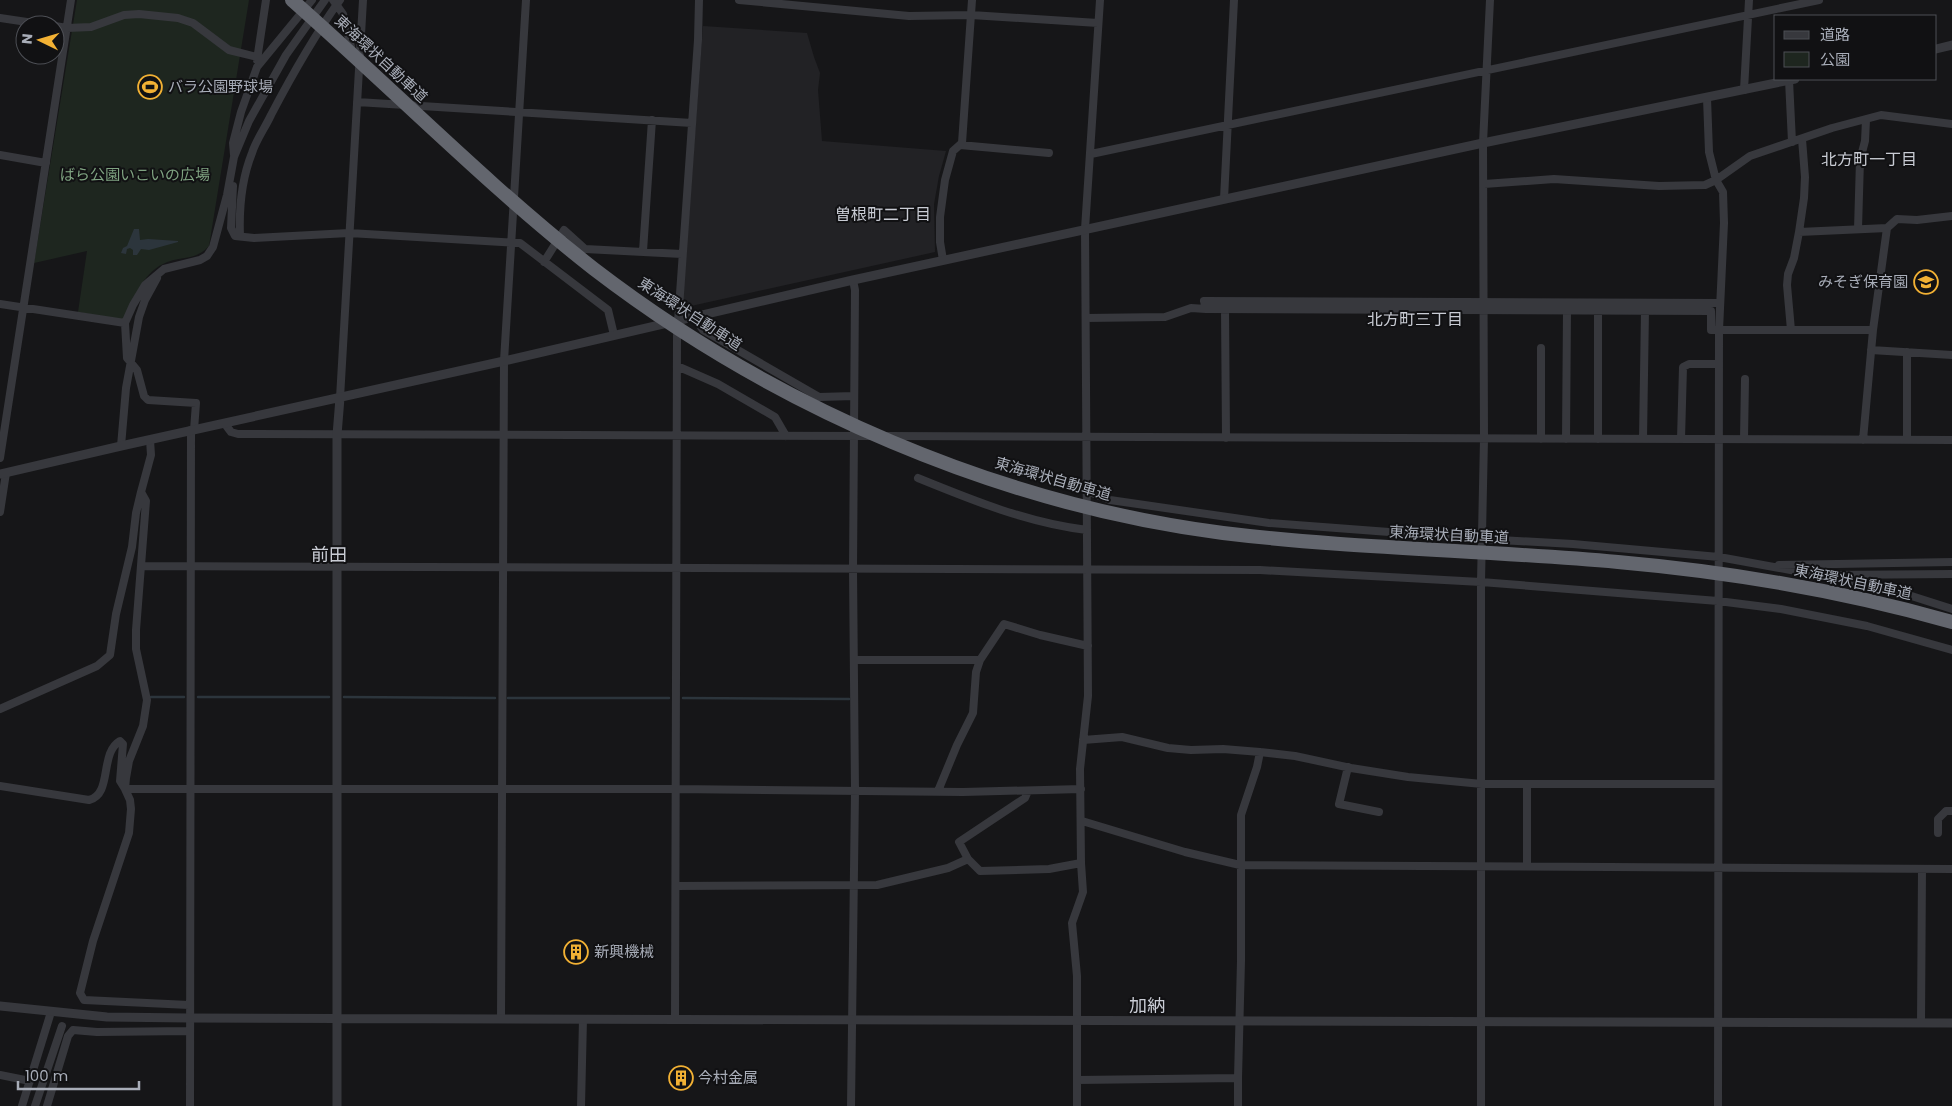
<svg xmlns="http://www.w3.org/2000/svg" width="1952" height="1106" viewBox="0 0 1952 1106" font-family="Poppins,'Noto Sans JP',sans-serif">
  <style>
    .built { fill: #222225 }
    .green { fill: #1e261f }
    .water { fill: #2c353c }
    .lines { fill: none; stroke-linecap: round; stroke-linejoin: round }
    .stream { stroke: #2c353c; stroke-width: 2.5 }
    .minor { stroke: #37383d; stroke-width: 8 }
    .tertiary { stroke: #37383d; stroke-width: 9 }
    .motorway { stroke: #63666e; stroke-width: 14 }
    .labels { text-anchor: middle; stroke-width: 4; stroke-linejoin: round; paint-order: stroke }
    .street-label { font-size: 15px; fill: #a8adb8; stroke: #111113 }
    .poi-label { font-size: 15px; fill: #a8adb8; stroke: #111113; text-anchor: start }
    .park-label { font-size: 15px; fill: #7fa381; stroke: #111113 }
    .neighbourhood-label { font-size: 16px; fill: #c9ccd4; stroke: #111113 }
    .quarter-label { font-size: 18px; fill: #c9ccd4; stroke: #111113 }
  </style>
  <rect width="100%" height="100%" fill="#161618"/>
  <path class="built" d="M703 26 807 33 814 57 820 73 818 90 822 141 946 151 939 176 934 204 935 252 682 308Z"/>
  <path class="green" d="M77 0H249L209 246C194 262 181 255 163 264 142 274 133 300 124 320L78 312 87 251 34 263Z"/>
  <path class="water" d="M134 229H139L140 240 148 239 178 241V242L149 250 141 249 137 255H133V250L130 248 127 249 126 254 121 253 123 248 127 246Z"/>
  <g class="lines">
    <path class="stream" d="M151 697H184
      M198 697H329
      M344 697 495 698
      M508 698H669
      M683 698 849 699"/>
    <path class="minor" d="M333 0 343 14 352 51
      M739 0 909 16 971 15 1098 23
      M0 18 47 25
      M55 26 67 28 91 27 124 15 139 14 178 18 193 23 229 50 257 57
      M257 60 266 0
      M1789 80 1792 142
      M1744 90 1749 0
      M1707 98 1709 152 1716 180 1723 192 1724 223 1719 330 1718 1106
      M357 102 692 123
      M960 145 1049 153
      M1091 154 1819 0
      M0 155 46 163
      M234 155 233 143 241 112 257 67 312 0
      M1484 184 1554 179 1659 186 1705 185 1716 180 1750 156 1832 128 1881 115 1952 124
      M233 186 231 228 235 236 254 238 349 233 520 243 608 310 614 335
      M1224 199 1234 0
      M1858 229 1860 160 1865 141 1866 120
      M1799 232 1887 228 1897 219 1917 220 1952 216
      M240 236C239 210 242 178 252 153 256 140 265 128 271 115 292 75 314 36 340 0
      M643 251 652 120
      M943 260 940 242V217L945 180 953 151 962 143 972 0
      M544 262 564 230 585 249 682 254
      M0 304 125 323
      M1206 309 1711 311V330H1873L1863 440
      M1225 309 1226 438
      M1598 310V439
      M693 316 703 330 819 397 854 396
      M1086 318 1165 317 1191 308 1206 309 1204 301 1720 303
      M1791 330 1787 285 1788 274 1794 258 1799 232 1804 198 1805 177 1802 139
      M1873 330 1887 228
      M1871 350 1952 355
      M1907 352V440
      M677 366 718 384 775 417 786 436
      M340 398 363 0
      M225 424 231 432 238 434 871 436
      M194 430 196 403 148 400 144 396 137 370 127 358 125 323 133 305 145 285 164 269 200 260 207 256 213 247 227 195 234 157 249 121 286 55 325 0
      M888 436 1952 440
      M1541 439V348
      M1566 439 1567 310
      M1643 439 1645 310
      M1681 439 1683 367 1689 364H1719
      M1744 439 1745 379
      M150 440 151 455 141 492 146 501 136 630V649L147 700 143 726 129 761 126 778 125 789 130 800 131 809 129 833 93 941 80 993 84 1000 189 1005
      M121 446 126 388 139 317 145 300 157 278
      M0 458 71 0
      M918 478C972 500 1028 523 1087 530
      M1087 491 1110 500 1269 523 1482 539 1573 544 1719 557 1796 571 1899 592 1952 609
      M0 512 6 473
      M1779 565 1952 562
      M142 566 1260 570 1481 582 1718 601 1781 609 1867 626 1952 650
      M1829 575 1952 574
      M854 660H980L1004 624 1040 635 1088 646
      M0 709 97 666 110 655 116 614 132 547 136 513 141 492
      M1083 740 1122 737 1168 748 1191 750 1223 749 1260 752 1295 756 1351 768 1408 777 1482 784H1718
      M1348 767 1339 804 1379 812
      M1527 784V866
      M0 786 89 800C113 794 99 753 120 741L123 744 120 781 125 789H676L963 792 1081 789
      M938 791 957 745 973 713 976 672 980 660
      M1082 821 1185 852 1240 865 1952 869
      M1938 833V819L1946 811H1952
      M968 859 980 871 1049 869 1081 863
      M676 886 877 885 948 868 968 859 959 842 1025 798 1028 791
      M501 1019 504 361 526 0
      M675 1020 677 336 698 40 699 0
      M1921 1023 1922 869
      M0 1075 30 1081
      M1238 1078 1241 961V815L1257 767 1260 752
      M1077 1080 1238 1078V1106
      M22 1106 51 1012
      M35 1106 62 1026
      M47 1106 68 1036 73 1030 97 1032 190 1031
      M190 1106 191 430
      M581 1106 583 1019
      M851 1106 855 791 853 570 855 290 853 280
      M1077 1106V976L1072 923 1083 892 1081 863 1080 769 1088 696 1085 229 1100 0
      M1481 1106V582L1484 439 1483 143 1490 0"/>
    <path class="tertiary" d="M1936 49 1952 45
      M0 474 121 446 504 361 853 280 1483 143 1795 79
      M0 1006 107 1017 189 1018 1952 1023
      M337 1106V435L340 398"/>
    <path class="motorway" d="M292 0C393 89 488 186 594 269 774 407 998 504 1223 533 1354 549 1486 550 1618 562 1731 572 1843 591 1952 622"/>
  </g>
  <defs>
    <g id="stadium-ring" transform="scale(1.25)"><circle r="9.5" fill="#111113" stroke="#f2b134" stroke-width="1.5"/><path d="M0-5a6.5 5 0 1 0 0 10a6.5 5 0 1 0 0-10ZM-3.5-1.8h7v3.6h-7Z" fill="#f2b134"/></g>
    <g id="school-ring" transform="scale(1.25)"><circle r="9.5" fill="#111113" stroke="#f2b134" stroke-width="1.5"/><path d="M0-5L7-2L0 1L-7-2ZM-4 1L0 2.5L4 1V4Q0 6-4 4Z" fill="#f2b134"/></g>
    <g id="building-ring" transform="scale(1.25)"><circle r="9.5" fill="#111113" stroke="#f2b134" stroke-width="1.5"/><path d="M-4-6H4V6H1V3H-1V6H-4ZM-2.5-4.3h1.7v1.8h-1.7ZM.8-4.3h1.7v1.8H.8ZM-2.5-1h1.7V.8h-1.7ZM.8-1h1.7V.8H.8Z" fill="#f2b134"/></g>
  </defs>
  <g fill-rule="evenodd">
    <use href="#stadium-ring" x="150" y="87"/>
    <use href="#school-ring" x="1926" y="282"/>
    <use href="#building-ring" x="576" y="952"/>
    <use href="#building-ring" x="681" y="1078"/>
  </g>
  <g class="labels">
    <g class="street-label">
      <text transform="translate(381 59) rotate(43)" y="5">東海環状自動車道</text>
      <text transform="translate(690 314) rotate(33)" y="5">東海環状自動車道</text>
      <text transform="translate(1053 479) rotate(16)" y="5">東海環状自動車道</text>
      <text transform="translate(1449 535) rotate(3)" y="5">東海環状自動車道</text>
      <text transform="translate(1853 582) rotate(12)" y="5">東海環状自動車道</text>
    </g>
    <g class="poi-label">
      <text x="168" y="92">バラ公園野球場</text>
      <text x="1908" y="287" text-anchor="end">みそぎ保育園</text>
      <text x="594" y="957">新興機械</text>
      <text x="698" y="1083">今村金属</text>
    </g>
    <g class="park-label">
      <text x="135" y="180">ばら公園いこいの広場</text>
    </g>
    <g class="neighbourhood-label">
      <text x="1869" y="165">北方町一丁目</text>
      <text x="883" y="220">曽根町二丁目</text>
      <text x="1415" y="325">北方町三丁目</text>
    </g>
    <g class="quarter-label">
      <text x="329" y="561">前田</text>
      <text x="1147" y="1012">加納</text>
    </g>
  </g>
  <rect x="1774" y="15" width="162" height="65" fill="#111113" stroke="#4d4f55"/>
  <rect x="1784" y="31" width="25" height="8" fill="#37383d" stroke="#4d4f55"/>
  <text x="1820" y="40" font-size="15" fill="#a8adb8">道路</text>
  <rect x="1784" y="52" width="25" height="15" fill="#1e261f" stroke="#4d4f55"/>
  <text x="1820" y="65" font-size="15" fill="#a8adb8">公園</text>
  <g transform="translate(40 40) rotate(275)"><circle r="24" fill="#111113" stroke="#4d4f55"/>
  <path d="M0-4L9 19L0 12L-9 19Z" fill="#f2b134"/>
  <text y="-8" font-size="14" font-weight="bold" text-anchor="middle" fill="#a8adb8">N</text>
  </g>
  <path d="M18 1081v8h121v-8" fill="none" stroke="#a8adb8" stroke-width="2.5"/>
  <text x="25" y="1081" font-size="15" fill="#a8adb8" stroke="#111113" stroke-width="4" paint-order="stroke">100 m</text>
</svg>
